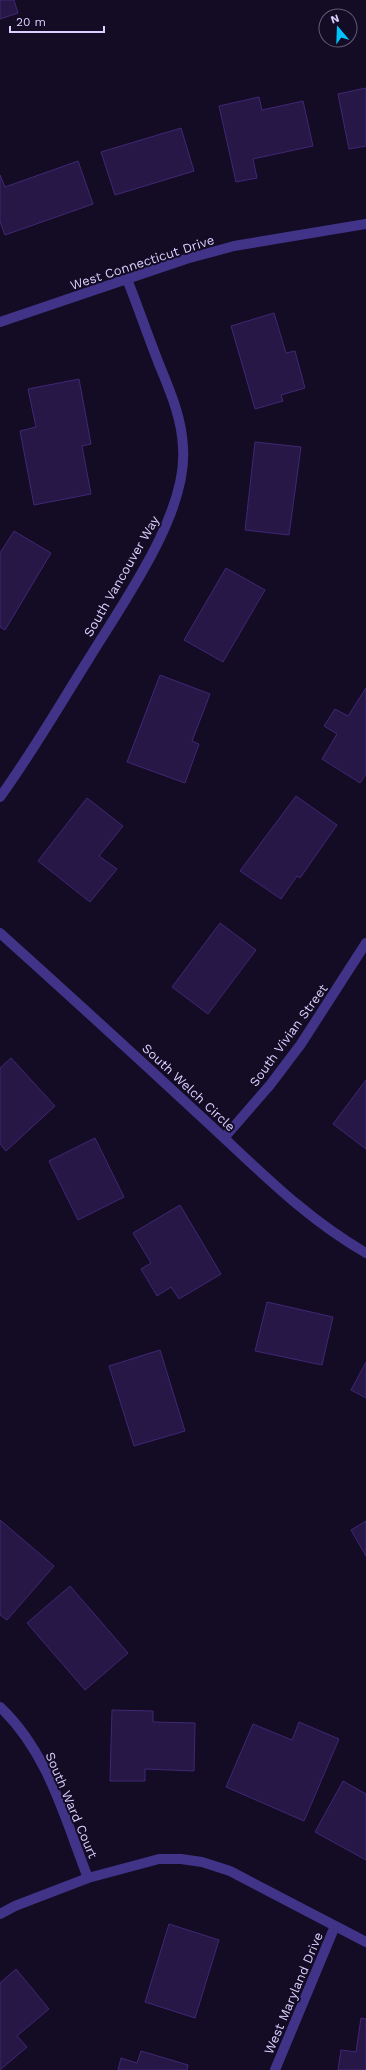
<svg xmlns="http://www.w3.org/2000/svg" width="366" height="2070" viewBox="0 0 366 2070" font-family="'Work Sans',sans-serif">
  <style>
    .building { fill: #261747; stroke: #402775 }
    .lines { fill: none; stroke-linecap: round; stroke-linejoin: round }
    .street { stroke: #413387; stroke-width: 10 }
    .labels { text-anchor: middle; stroke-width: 4; stroke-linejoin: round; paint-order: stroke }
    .street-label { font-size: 13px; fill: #dbd0ff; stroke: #130c24 }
  </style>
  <rect width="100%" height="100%" fill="#130c24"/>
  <path class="building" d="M0 0H14L18 13 0 19Z
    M366 88V146L349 149 338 94Z
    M259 97 262 110 303 101 313 146 253 159 257 178 236 182 219 106Z
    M181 128 194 171 115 195 101 152Z
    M78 161 93 204 5 235 0 222V175L5 187Z
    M274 313 286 353 295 351 305 388 281 395 283 401 255 409 231 326Z
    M79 379 91 444 82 446 91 494 34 505 20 431 36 427 28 389Z
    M255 442 301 447 289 535 245 530Z
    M14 531 51 553 5 630 0 627V553Z
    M226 568 265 590 223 662 184 640Z
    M160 675 210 694 192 741 199 744 185 783 127 762Z
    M366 688V774L360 783 322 759 337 734 324 726 335 709 348 716Z
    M296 796 337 825 300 878 297 876 281 899 240 871Z
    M87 798 123 826 99 856 117 869 90 902 38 861Z
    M220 923 256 950 208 1014 172 987Z
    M11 1058 55 1106 6 1151 0 1144V1068Z
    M366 1080V1149L333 1124Z
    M95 1138 124 1197 78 1220 49 1161Z
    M180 1205 221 1274 179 1299 171 1287 157 1296 141 1269 151 1263 133 1233Z
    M267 1302 333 1317 322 1365 255 1351Z
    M160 1350 185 1431 134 1446 109 1366Z
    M366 1362V1398L351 1390Z
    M0 1520 54 1566 7 1620 0 1615Z
    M366 1521V1556L351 1530Z
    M70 1586 128 1653 85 1690 27 1623Z
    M112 1710 153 1711V1722L195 1723 194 1771 145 1769V1781H110Z
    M299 1722 339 1739 304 1821 226 1787 253 1724 292 1740Z
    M343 1781 366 1794V1860L315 1832Z
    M169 1924 219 1940 195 2018 145 2002Z
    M16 1969 49 2009 17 2036 27 2047 0 2070V1983Z
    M361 2018 366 2019V2070H338L341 2050 356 2052Z
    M141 2051 188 2065 187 2070H118L121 2058 137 2063Z"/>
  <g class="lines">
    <path class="street" d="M0 322 186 259 234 246 366 224
      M0 797C32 753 59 706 88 660 122 604 188 514 183 448 182 418 170 391 159 364 148 336 138 307 127 279
      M0 933C70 996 139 1059 208 1123 259 1170 305 1218 366 1253
      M224 1138 270 1085 301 1044 366 943
      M0 1707C48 1752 65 1819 88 1878
      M0 1914 15 1906 88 1878 159 1859H181L202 1862 230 1871 366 1942
      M275 2070 335 1926"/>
  </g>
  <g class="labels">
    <g class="street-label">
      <text transform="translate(142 262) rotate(-18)" y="5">West Connecticut Drive</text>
      <text transform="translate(121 576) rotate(-60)" y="5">South Vancouver Way</text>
      <text transform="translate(288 1035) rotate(-54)" y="5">South Vivian Street</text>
      <text transform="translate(189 1087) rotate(43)" y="5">South Welch Circle</text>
      <text transform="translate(72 1805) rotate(67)" y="5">South Ward Court</text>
      <text transform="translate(293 1993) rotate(-67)" y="5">West Maryland Drive</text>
    </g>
  </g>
  <g transform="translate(338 28) rotate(341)"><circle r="19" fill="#130c24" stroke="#635a7c"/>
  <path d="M0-3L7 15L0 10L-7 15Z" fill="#00c3fb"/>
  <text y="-6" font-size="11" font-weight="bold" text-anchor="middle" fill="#dbd0ff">N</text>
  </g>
  <path d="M10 26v6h94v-6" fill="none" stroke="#dbd0ff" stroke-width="2"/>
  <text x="16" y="26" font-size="12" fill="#dbd0ff" stroke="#130c24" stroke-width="3" paint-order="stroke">20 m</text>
</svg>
